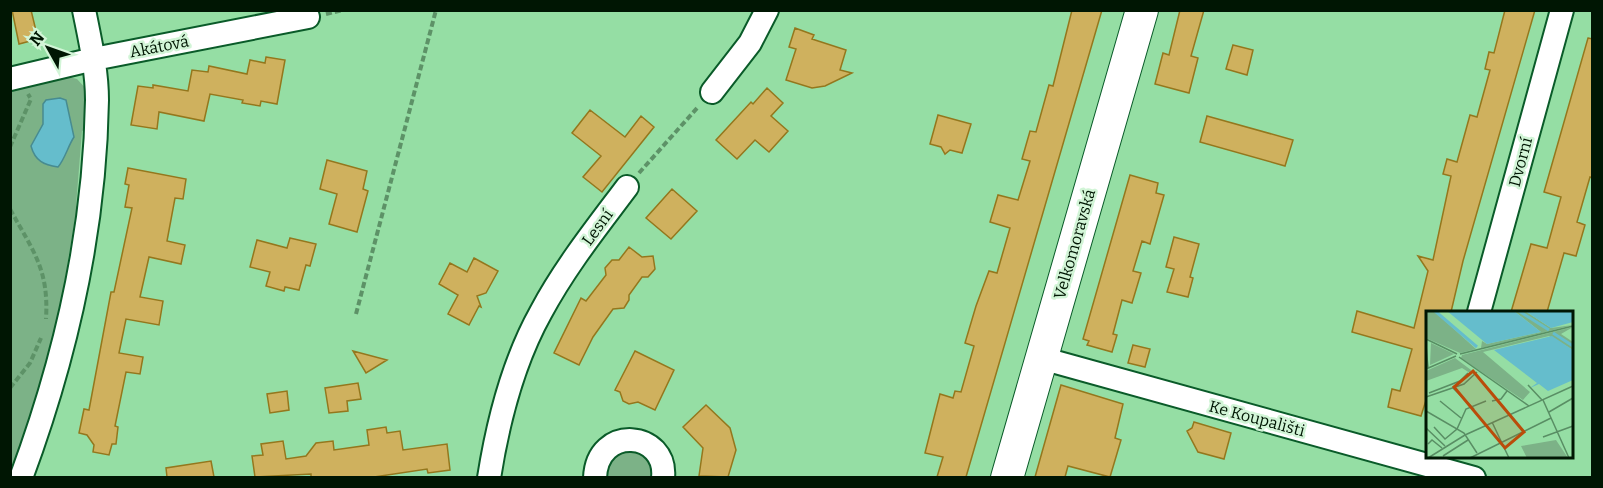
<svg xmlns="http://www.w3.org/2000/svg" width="1603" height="488" viewBox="0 0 1603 488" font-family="Bitter,serif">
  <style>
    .green { fill: #7cb287 }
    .water { fill: #65bdcc; stroke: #478b90; stroke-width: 1.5 }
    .building { fill: #cfb15e; stroke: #94771d; stroke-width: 1.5 }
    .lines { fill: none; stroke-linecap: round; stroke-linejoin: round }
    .street-casing { stroke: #0a5b29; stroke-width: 26 }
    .secondary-casing { stroke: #0a5b29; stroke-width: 34 }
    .path { stroke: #5d9267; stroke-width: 4; stroke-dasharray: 6 3; stroke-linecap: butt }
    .street { stroke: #fff; stroke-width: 22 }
    .secondary { stroke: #fff; stroke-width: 32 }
    .labels { text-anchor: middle; stroke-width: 5; stroke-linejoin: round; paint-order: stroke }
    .street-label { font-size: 16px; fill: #001603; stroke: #d2f5d7 }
    .inset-river { fill: none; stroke: #65bdcc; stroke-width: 3 }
    .inset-road { fill: none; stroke: #598e64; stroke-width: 1.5 }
    .view { fill: #ba4c0a; fill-opacity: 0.15; stroke: #ba4c0a; stroke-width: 3 }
    .inset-edge { fill: none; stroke: #001603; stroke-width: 3 }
  </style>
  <rect width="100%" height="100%" fill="#95dea4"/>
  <path class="green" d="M65 76 77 79 90 93 87 128 82 131 76 206 81 208 80 217 75 218 60 310 40 386 44 391 34 404 10 477V88Z
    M643 448 657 477 601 478 608 453Z"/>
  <path class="water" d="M60 98 66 100 74 137C68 146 65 159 58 167 44 165 35 161 31 146L43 124V104L46 100Z"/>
  <path class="building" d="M12 10H31L38 39 19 44Z
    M1072 10H1102L966 477H937L943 457 925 453 940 394 953 398 955 391 961 392 974 346 965 343 976 306 989 271 997 273 1010 228 990 222 998 195 1018 200 1030 161 1022 159 1030 131 1036 132 1049 85 1053 86Z
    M1180 10H1204L1191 56 1198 58 1189 93 1155 84 1163 53 1169 55Z
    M1505 10H1535L1463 261 1451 312H1428V394L1421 416 1388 407 1392 389 1400 391 1412 349 1352 332 1357 311 1414 328 1428 271 1418 256 1433 260 1451 176 1443 174 1447 159 1457 162 1470 115 1477 117 1490 70 1485 69 1489 52 1494 53Z
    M795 28 814 35 812 39 846 50 840 70 852 73 825 86 812 88 786 80 796 49 789 47Z
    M1588 38 1593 39V178L1590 177 1577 222 1585 225 1576 256 1564 253 1547 312H1511L1531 244 1547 248 1561 197 1544 192Z
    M1233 45 1253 50 1247 75 1226 69Z
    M266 57 285 60 277 104 261 101 260 106 242 103 243 100 210 94 204 121 159 112 157 129 131 125 138 86 153 88V85L188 91 192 70 208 72 209 66 247 74 250 60 265 63Z
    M767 88 783 103 771 116 788 131 769 152 755 140 737 159 716 140 751 102 753 104Z
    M590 110 625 137 641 116 654 127 602 192 583 177 601 156 572 133Z
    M938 115 971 124 962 153 950 150 945 154 941 147 930 144Z
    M1207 116 1293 140 1285 166 1200 142Z
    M327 160 367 171 363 189 368 191 357 232 329 224 337 194 320 189Z
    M128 168 186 179 183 199 175 198 167 241 185 245 181 264 149 257 140 297 163 301 159 325 126 319 119 353 143 357 140 374 126 372 115 426 118 427 116 444H112L109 455 93 452 94 445 87 435 79 433 84 409 89 410 111 292H114L132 208 125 207 129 185 125 184Z
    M1130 175 1158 183 1156 193 1164 195 1150 244 1142 241 1133 271 1141 273 1132 303 1122 300 1113 334 1117 335 1112 352 1087 345 1089 341 1083 339Z
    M672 189 697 211 671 239 646 218Z
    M1174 237 1199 244 1190 277 1193 278 1188 297 1167 292 1174 269 1166 267Z
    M290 238 316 244 310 266 306 265 299 290 285 287 284 291 266 286 270 272 250 267 257 240 287 248Z
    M629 247 642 257 653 256 655 269 648 277H642L629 295V300L624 308 613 309 593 337 579 365 554 353 581 298 586 301 606 275 605 268 612 260H619Z
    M474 258 498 271 486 293 477 296 481 307 479 306 469 325 448 314 458 295 439 284 450 263 467 272Z
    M1133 345 1150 349 1145 367 1128 363Z
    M353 351 387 360 366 373Z
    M635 351 674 370 655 410 638 402 629 404 623 401 620 392 615 390Z
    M358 383 361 399 347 401 348 411 329 413 325 388Z
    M1061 385 1123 404 1115 438 1121 440 1110 477 1068 466 1065 477H1035Z
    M287 391 289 410 270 413 267 394Z
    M706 405 730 428 736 450 728 477 699 476 703 448 683 427Z
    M1194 422 1231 433 1224 459 1198 452 1187 431 1192 428Z
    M386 427 387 433 400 431 403 450 447 444 450 470 428 473 427 469 374 477H311V474L255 477 252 456 263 455 261 444 283 441 286 459 306 456 316 443 333 441 334 450 369 445 367 430Z
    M211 461 214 477H167L166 468Z"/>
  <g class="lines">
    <g class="street-casing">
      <path id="street" d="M10 79 94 59 308 17
        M712 92 750 43 767 10
        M1479 312 1562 10
        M1041 358 1474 478
        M21 478C66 357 95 230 97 100 97 70 90 40 84 10
        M489 478C498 421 513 362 541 312 565 267 597 227 627 187
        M595 478C597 424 668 431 663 478"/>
    </g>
    <g class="secondary-casing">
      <path id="secondary" d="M1007 478 1142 10"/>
    </g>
    <path class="path" d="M326 14 343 10
      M10 147 31 99 28 94
      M639 173 698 107
      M10 209C33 251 49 269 46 319
      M356 314 436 10
      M10 388 30 363 41 338"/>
    <use href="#street" class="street"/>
    <use href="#secondary" class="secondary"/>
  </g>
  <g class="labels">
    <g class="street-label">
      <text transform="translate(159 46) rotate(-11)" y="6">Akátová</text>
      <text transform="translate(1520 162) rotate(-75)" y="6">Dvorní</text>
      <text transform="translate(597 227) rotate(-54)" y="6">Lesní</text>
      <text transform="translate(1074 244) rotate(-74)" y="6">Velkomoravská</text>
      <text transform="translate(1257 418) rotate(15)" y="6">Ke Koupališti</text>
    </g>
  </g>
  <g transform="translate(1426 311)">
    <rect width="147" height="147" fill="#95dea4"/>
    <path d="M0 0H8L50 38 34 42 0 27ZM88 0H99L125 17 147 14 55 37 56 30 61 33 115 21ZM147 16 135 23 147 31V39L123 25 57 41 104 81 97 89 35 47 36 44ZM5 32 28 43 4 54ZM29 47 45 59 44 62 36 57 0 70V60ZM130 129 142 147H101L95 135Z" fill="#7cb287"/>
    <path d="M21 0H88L115 21 61 33ZM99 0H147V11L125 17ZM126 25 147 39V69L122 80 113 73 104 77 111 72 68 39Z" fill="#65bdcc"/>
    <path class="inset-river" d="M9 0 51 36M93 0 123 19M127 22 147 35"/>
    <path class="inset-road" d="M0 28 31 43M0 34 2 57M34 43 147 15M33 46 103 95M0 58 30 45M102 74 116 89M27 77 48 98M3 82 34 70 42 62M0 86 38 73 51 61M117 89 143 147M14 90 35 107M66 90 75 88 81 80M0 100 38 122 51 142M123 101 147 87M66 111 83 147M8 116 19 128 31 118 40 98 60 90M0 117 19 135M117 126 147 115M2 133 6 129 16 137M17 145 42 129M2 147 39 124 147 75M44 147 125 107"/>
    <path class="view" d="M47 60 98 121 79 137 28 76Z"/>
    <rect width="147" height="147" class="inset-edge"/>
  </g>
  <rect width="1603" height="488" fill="none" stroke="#001603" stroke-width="24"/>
  <g transform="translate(48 48) rotate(310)" stroke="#d2f5d7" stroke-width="4.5" paint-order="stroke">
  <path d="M0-4.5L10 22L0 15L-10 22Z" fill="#001603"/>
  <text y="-9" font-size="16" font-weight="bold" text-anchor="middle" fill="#001603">N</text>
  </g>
</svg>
